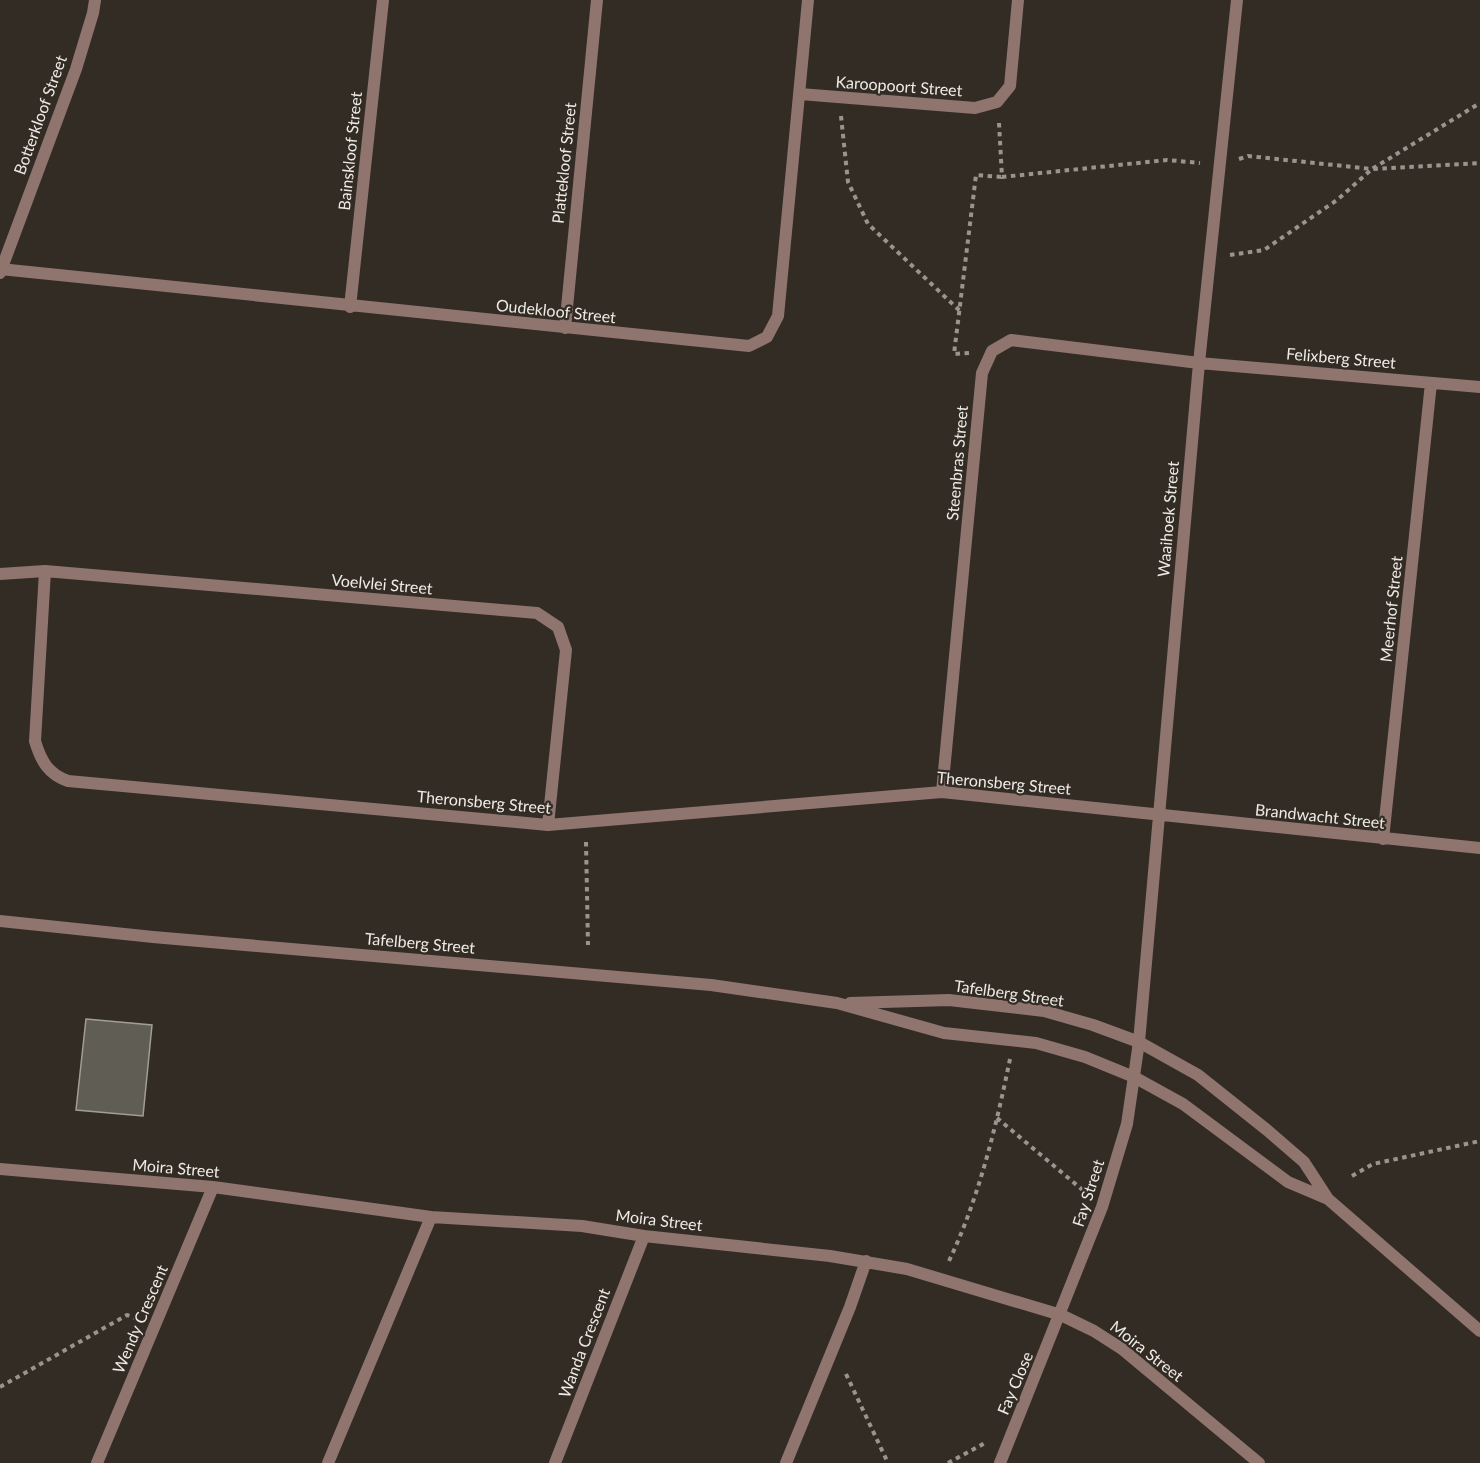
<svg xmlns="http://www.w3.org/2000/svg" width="1480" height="1463" viewBox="0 0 1480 1463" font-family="Lato,sans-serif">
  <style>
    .building { fill: #5f5d54; stroke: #a19f94; stroke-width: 1.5 }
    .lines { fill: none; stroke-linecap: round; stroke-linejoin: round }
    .path { stroke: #99948e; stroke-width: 4; stroke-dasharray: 4.5 4.5; stroke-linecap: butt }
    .minor { stroke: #8f756e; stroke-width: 12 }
    .tertiary { stroke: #8f756e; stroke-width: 12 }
    .labels { text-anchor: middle; stroke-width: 4.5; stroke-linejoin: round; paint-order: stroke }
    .street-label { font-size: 16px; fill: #eeeae5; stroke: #332c25 }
  </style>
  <rect width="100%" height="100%" fill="#332c25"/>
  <path class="building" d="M86 1019 152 1025 143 1116 76 1110Z"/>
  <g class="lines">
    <path class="path" d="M841 116 848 182 868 224 960 311
      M999 123 1002 177 1167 160 1200 163
      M1239 159 1248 156 1372 169 1480 103
      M1230 255 1264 250 1337 200 1372 169 1480 163
      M969 353 954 354 976 175 1002 177
      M586 842 588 945
      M997 1118 1085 1192
      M1352 1176 1373 1164 1480 1141
      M949 1261C979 1198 996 1127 1010 1059
      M846 1374 888 1463
      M0 1387 127 1315 137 1319
      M948 1463 985 1443"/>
    <path class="minor" d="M800 94 975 108 997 102 1010 86 1018 0
      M0 269 749 346 767 337 778 316 808 0
      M0 273 76 69 93 13 95 0
      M350 307 383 0
      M565 328 597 0
      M45 571 35 741C41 761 48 774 68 781L548 825 942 792 1480 848
      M0 574 45 571 537 613 558 627 566 650 548 825
      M942 792 982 373 992 351 1011 340 1199 363 1480 387
      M1383 839 1431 383
      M0 1169 213 1187 431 1217 582 1226 644 1236 830 1256 907 1269 1061 1315 1094 1331 1122 1349 1259 1463
      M97 1463 213 1187
      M328 1463 431 1217
      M555 1463 644 1236
      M786 1463 850 1307 866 1261
      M1000 1463 1102 1207 1127 1124 1139 1042 1199 363 1237 0"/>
    <path class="tertiary" d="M0 921 153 937 711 985 837 1003 944 1033 1036 1043 1085 1057 1134 1077 1183 1104 1288 1182 1328 1199
      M850 1003 949 1000 1044 1011 1093 1025 1139 1042 1198 1075 1267 1130 1304 1162 1328 1199 1480 1331"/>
  </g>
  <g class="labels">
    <g class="street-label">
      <text transform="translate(899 86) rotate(4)" y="6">Karoopoort Street</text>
      <text transform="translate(40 115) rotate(-70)" y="6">Botterkloof Street</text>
      <text transform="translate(350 151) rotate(-84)" y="6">Bainskloof Street</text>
      <text transform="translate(564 163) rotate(-84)" y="6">Plattekloof Street</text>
      <text transform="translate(556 311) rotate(6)" y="6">Oudekloof Street</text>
      <text transform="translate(1341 358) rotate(5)" y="6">Felixberg Street</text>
      <text transform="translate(957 463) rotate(-85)" y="6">Steenbras Street</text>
      <text transform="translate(1168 519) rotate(-85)" y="6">Waaihoek Street</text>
      <text transform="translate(382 584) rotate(5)" y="6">Voelvlei Street</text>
      <text transform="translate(1391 609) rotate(-84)" y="6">Meerhof Street</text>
      <text transform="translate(1004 783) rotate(5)" y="6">Theronsberg Street</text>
      <text transform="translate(484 802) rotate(5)" y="6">Theronsberg Street</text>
      <text transform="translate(1320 816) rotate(6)" y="6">Brandwacht Street</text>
      <text transform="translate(420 943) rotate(5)" y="6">Tafelberg Street</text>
      <text transform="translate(1009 993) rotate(8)" y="6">Tafelberg Street</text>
      <text transform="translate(176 1168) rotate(5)" y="6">Moira Street</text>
      <text transform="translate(1088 1193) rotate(-72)" y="6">Fay Street</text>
      <text transform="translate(659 1220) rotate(7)" y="6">Moira Street</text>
      <text transform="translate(140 1319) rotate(-67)" y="6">Wendy Crescent</text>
      <text transform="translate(584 1343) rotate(-69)" y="6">Wanda Crescent</text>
      <text transform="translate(1147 1351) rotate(38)" y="6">Moira Street</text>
      <text transform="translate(1015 1383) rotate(-67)" y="6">Fay Close</text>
    </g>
  </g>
</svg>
